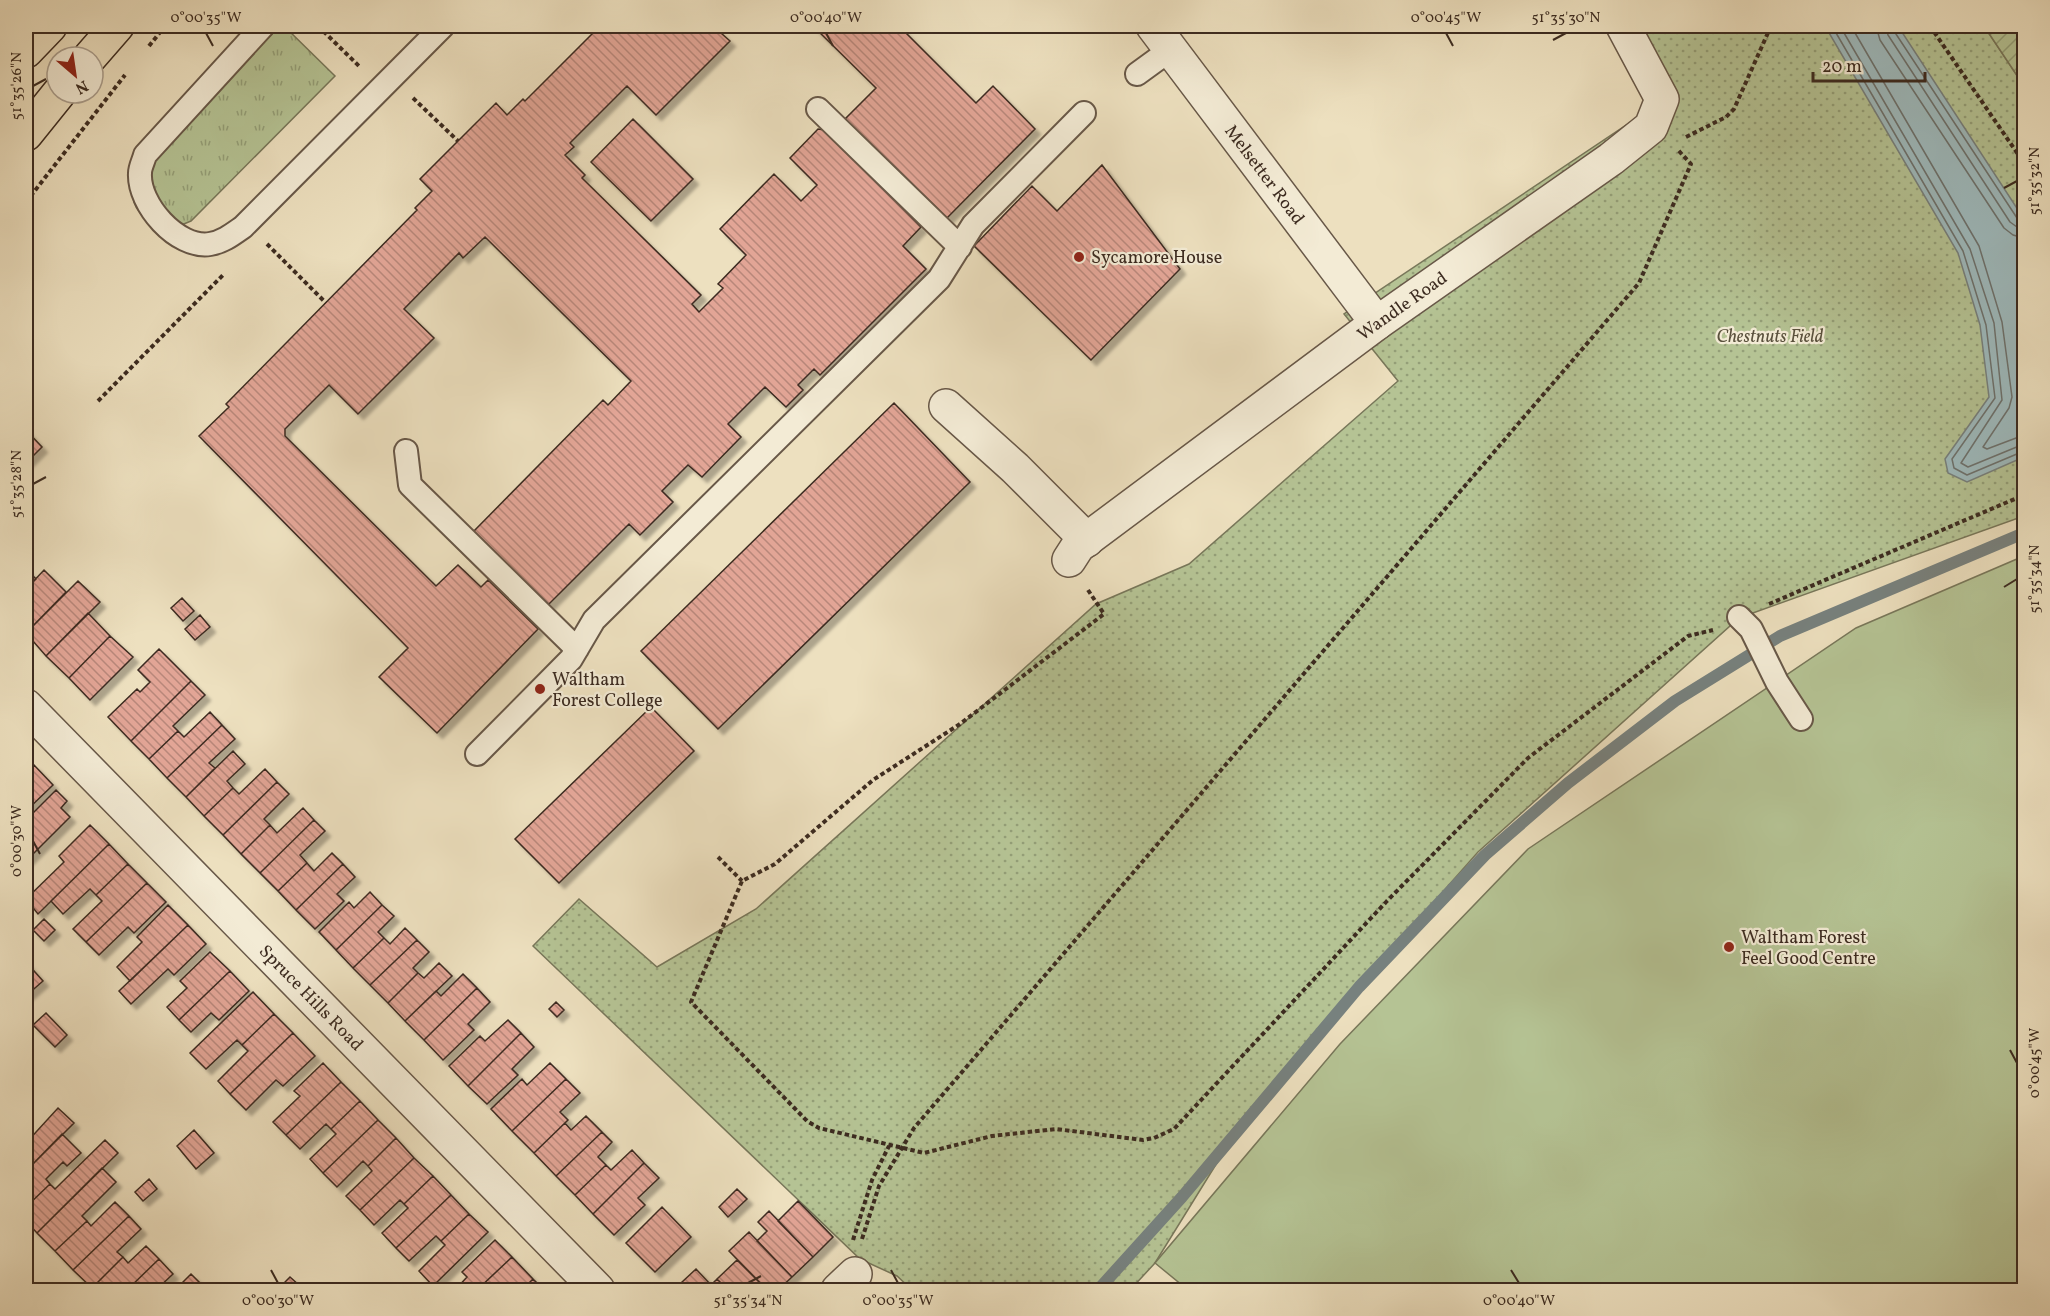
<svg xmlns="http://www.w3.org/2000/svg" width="2050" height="1316" viewBox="0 0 2050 1316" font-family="Vollkorn,serif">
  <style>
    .grass { fill: url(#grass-tufts); stroke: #78775a; stroke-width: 1.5 }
    .park { fill: url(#park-dots); stroke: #78775a; stroke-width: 1.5 }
    .garden { fill: url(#garden-furrows); stroke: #78775a; stroke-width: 1.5 }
    .pitch { fill: #b5c394; stroke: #78775a; stroke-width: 1.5 }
    .water { fill: #9ebabd; stroke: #77817e; stroke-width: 1.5 }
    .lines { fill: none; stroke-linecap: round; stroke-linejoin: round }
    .shore { stroke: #6d726e; stroke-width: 1.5 }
    .stream { stroke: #77817e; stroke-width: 12 }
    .building { fill: url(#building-back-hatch); stroke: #3c2b20; stroke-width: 1.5; filter: url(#shadow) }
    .service-casing { stroke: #685848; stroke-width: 26 }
    .pedestrian-casing { stroke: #685848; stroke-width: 36 }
    .minor-casing { stroke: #685848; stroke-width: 36 }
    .primary-casing { stroke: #3c2b20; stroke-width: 36 }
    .path { stroke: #3c2b20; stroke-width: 4; stroke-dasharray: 4.5 3; stroke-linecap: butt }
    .service { stroke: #f3ebd5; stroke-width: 22 }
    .pedestrian { stroke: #f3ebd5; stroke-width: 33 }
    .minor { stroke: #f3ebd5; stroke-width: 33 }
    .primary { stroke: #ede0bf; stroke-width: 33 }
    .ticks { fill: none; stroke: #3c2b20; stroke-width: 2 }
    .poi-dot { fill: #8f2418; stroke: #f3ebd5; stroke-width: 2 }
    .labels { text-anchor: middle; stroke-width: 4.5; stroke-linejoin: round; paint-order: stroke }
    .street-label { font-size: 18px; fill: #3c2b20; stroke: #f3ebd5 }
    .poi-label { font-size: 18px; fill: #3c2b20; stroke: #f3ebd5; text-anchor: start }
    .park-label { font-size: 18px; font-style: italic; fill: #5a513d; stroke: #f3ebd5 }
    .neatline { fill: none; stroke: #3c2b20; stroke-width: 2 }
    .ticks-label { font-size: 15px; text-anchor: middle; fill: #3c2b20 }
  </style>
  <defs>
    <pattern id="grass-tufts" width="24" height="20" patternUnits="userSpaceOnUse" patternTransform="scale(1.5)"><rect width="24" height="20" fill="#b5c394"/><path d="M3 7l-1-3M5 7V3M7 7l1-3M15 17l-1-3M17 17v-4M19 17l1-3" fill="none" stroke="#949f78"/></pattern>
    <pattern id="park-dots" width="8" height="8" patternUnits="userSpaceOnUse" patternTransform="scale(1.5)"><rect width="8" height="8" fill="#b5c394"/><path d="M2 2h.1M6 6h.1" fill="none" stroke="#949f78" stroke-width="1.8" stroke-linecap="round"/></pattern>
    <pattern id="garden-furrows" width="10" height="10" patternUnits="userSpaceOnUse" patternTransform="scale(1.5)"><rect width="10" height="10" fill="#b5c394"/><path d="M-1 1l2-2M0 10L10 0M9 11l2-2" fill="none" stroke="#949f78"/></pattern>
    <pattern id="building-back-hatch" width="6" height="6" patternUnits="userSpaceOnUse" patternTransform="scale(1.5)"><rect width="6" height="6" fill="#e2a596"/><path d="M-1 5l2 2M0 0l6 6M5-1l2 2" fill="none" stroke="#b8877a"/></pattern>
    <filter id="shadow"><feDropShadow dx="5.5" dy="5.5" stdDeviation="1.5" flood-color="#0004"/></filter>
  </defs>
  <rect width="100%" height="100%" fill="#ede0bf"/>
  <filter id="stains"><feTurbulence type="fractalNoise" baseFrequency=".00333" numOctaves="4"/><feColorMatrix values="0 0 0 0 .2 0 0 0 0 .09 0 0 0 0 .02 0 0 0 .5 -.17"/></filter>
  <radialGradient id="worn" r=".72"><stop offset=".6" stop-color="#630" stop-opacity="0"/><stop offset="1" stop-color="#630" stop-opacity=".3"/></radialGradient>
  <path class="grass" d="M280 26H284L335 76 191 221C185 223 179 227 173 228 156 229 132 213 133 194 134 180 140 171 148 159Z"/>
  <path class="park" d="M1605 26H1984L2024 86V516L1739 618 1478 852 1249 1111 1155 1263 1130 1290H912L897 1276 860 1259 533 946 579 899 657 967 756 909 1096 604 1189 564 1398 381 1344 314 1656 105Z"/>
  <path class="garden" d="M1984 26H2024V86Z"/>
  <path class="pitch" d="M2024 556V1290H1188L1155 1263 1340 1044 1528 849 1856 628Z"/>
  <path class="water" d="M1825 26H1898L2024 219V457L1967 482 1948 473 1945 459 1989 397 1980 325 1958 253Z"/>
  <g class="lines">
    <path class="shore" d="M1832 26 1963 251 1986 325 1995 398 1952 459 1954 468 1967 475 2024 451
      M1840 26 1970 249 1994 323 2002 400 1961 463 1968 467 2024 444
      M1851 26 1979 246 2002 322 2012 397 2009 408 1983 447 1987 449 2024 435
      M1876 26 1880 40 2004 228 2013 235 2024 238
      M1885 26 1888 35 2010 222 2017 227 2024 228
      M1893 26 1894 31 2017 218 2024 221"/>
    <path class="stream" d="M1098 1290 1182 1197 1359 987 1485 855 1568 783 1675 701 1780 636 2024 533"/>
  </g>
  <path class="building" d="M600 26H713L730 41 656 115 627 86 570 143 574 147 565 155 585 175 582 178 701 295 692 304 699 312 723 288 718 284 746 255 720 229 774 174 801 201 817 185 790 158 818 129 825 130 921 227 903 246 926 269 820 375 814 369 798 385 803 390 786 407 765 387 728 424 741 437 702 477 688 465 662 491 673 502 640 535 629 524 548 605 473 532 603 400 608 405 631 381 485 237 463 258 459 253 404 309 434 338 358 414 329 385 285 429V436L436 586 458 565 481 587 488 580 538 629 437 733 379 677 408 648 199 436 229 407 226 404 417 210 415 208 432 191 420 179 496 103 507 115 523 99 525 101Z
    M813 26H899L976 103 993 86 1035 129 947 218 845 119 876 88Z
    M633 119 693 179 651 221 591 162Z
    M1102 165 1180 269 1091 360 974 246 1032 186 1057 211Z
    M894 403 970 482 718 729 641 651Z
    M26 430 42 447 26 463Z
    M26 569 36 579 26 589Z
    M44 570 66 592 26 633V589Z
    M78 581 100 602 46 656 26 633Z
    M182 598 194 611 183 621 171 608Z
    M88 613 110 636 69 678 46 656Z
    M200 615 210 627 195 640 185 629Z
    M110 636 133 657 90 700 69 678Z
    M159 649 191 681 131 741 108 717 137 689 140 692 150 682 138 670Z
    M191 681 205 695 173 726 178 731 149 759 131 741Z
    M651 707 694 751 559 883 515 839Z
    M210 712 222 725 167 778 149 759 178 731 184 737Z
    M222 725 235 739 209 763 215 768 186 797 167 778Z
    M233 751 245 764 227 781 233 788 204 816 186 797Z
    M34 765 53 785 26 811V774Z
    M265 769 277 782 223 835 204 816 233 788 239 794Z
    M277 782 289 794 264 819 270 825 241 854 223 835Z
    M56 790 67 801 61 808 70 817 26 861V820Z
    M303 808 314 820 260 873 241 854 270 825 277 833Z
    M314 820 325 831 300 855 307 863 278 891 260 873Z
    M90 825 109 844 38 914 26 899 64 862 59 856Z
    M109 844 128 864 96 895 90 889 63 914 51 901Z
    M332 853 343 864 296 910 278 891 307 863 314 871Z
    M128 864 147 883 86 942 73 929 102 901 96 895Z
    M343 864 355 877 337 894 344 901 315 929 296 910Z
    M147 883 166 902 134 933 128 927 99 955 86 942Z
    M370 892 382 905 336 950 319 932 349 902 354 908Z
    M168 905 188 925 130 981 117 967 142 942 137 937Z
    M382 905 394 916 378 932 384 938 353 968 336 950Z
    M44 919 55 930 44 941 33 930Z
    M188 925 206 944 174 975 168 969 131 1004 119 991Z
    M405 928 417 940 370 985 353 968 384 938 390 944Z
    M417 940 429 952 413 968 418 973 388 1003 370 985Z
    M210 952 230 971 179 1020 167 1007 187 988 180 981Z
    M26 962 43 981 27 995 26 994Z
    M439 963 452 976 405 1021 388 1003 418 973 424 978Z
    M230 971 249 991 219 1020 211 1013 191 1032 179 1020Z
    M463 974 477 988 424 1040 405 1021 436 991 441 996Z
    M477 988 490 1002 468 1024 474 1030 443 1060 424 1040Z
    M253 992 274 1014 242 1045 237 1040 206 1069 190 1053Z
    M556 1002 564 1010 557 1017 549 1009Z
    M46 1013 67 1035 55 1047 33 1025Z
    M274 1014 293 1033 230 1094 218 1081 248 1051 242 1045Z
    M508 1020 521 1033 468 1086 449 1066 480 1036 485 1041Z
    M293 1033 315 1056 283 1086 276 1080 246 1110 230 1094Z
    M521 1033 534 1047 512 1069 518 1075 487 1104 468 1086Z
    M323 1063 341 1082 286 1135 273 1122 300 1096 294 1091Z
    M550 1063 566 1079 512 1131 491 1109 522 1079 527 1085Z
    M566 1079 580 1093 560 1112 568 1120 534 1153 512 1131Z
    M341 1082 360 1101 331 1129 326 1124 300 1149 286 1135Z
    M360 1101 378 1120 323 1173 310 1159 336 1134 331 1129Z
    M58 1108 74 1123 26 1171V1143Z
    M586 1116 602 1132 556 1176 534 1153 565 1123 571 1130Z
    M378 1120 396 1138 368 1166 363 1161 337 1187 323 1173Z
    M194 1130 214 1153 196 1169 177 1146Z
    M602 1132 612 1142 598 1157 606 1165 575 1195 556 1176Z
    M62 1134 81 1153 67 1166 63 1162 46 1179 50 1184 26 1207V1171Z
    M396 1138 414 1158 360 1210 346 1196 372 1171 368 1166Z
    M105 1140 118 1153 37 1233 26 1221V1207L50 1184 55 1189Z
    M632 1150 644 1163 593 1214 575 1195 606 1165 611 1170Z
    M414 1158 433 1176 404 1204 400 1200 374 1225 360 1210Z
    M644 1163 659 1178 638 1198 645 1205 614 1235 593 1214Z
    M102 1168 116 1182 82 1216 87 1221 55 1251 37 1233Z
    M433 1176 451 1195 396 1248 382 1233 408 1208 404 1204Z
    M149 1179 157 1189 143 1201 135 1192Z
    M737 1189 747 1199 728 1217 719 1207Z
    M451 1195 469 1214 441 1241 436 1236 409 1261 396 1248Z
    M798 1201 833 1237 813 1257 778 1221Z
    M115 1202 129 1216 73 1270 55 1251 87 1221 91 1226Z
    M662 1207 691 1237 655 1272 626 1243Z
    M769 1211 813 1257 792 1277 757 1241 767 1231 758 1222Z
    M469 1214 488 1232 433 1286 419 1271 445 1245 441 1241Z
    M129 1216 141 1229 117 1252 123 1257 92 1288 73 1270Z
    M749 1232 792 1277 778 1290H767L729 1251Z
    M495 1240 512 1257 477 1290H455L467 1277 462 1272Z
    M146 1246 159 1259 127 1290 92 1288 123 1257 128 1263Z
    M512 1257 533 1279 522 1290H477Z
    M159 1259 173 1274 156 1290H127Z
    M737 1260 767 1290H728L717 1279Z
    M696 1269 711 1285 717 1279 728 1290H689L681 1283Z
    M191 1274 204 1287 200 1290H175Z
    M290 1277 300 1286 296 1290 284 1283Z
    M533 1279 544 1290H522Z"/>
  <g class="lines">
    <g class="service-casing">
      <path id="service" d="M263 26 145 155C144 160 140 167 140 173 138 204 177 249 210 244 223 242 233 234 243 227L443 26
        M1137 74 1170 50
        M818 109 960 247
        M406 451 410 485 577 649
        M1739 617 1751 629 1777 682 1801 719
        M477 754 571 659 594 620 939 279 973 225 1084 113"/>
    </g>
    <g class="pedestrian-casing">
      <g id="pedestrian">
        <path d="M946 406 1015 468 1087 540"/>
        <path id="s1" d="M1069 560 1078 546 1377 323 1611 159 1651 127 1662 99 1623 26"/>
      </g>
    </g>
    <g class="minor-casing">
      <g id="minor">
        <path id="s2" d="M1153 26 1377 323"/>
        <path id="s3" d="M26 706 598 1290"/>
        <path d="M838 1290 855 1274"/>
      </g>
    </g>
    <g class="primary-casing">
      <path id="primary" d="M26 51 50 26
        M90 57 117 26
        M26 134 59 93"/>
    </g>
    <path class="path" d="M318 26 360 67
      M1930 26 2024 163
      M149 46 165 26
      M413 98 458 141
      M1686 137 1726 117 1734 109 1771 26
      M26 202 125 75
      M267 244 326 303
      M98 401 224 274
      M1088 590 1104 614 960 724 873 780 775 864 742 881 691 1002 807 1121 819 1128 924 1153 992 1136 1056 1129 1143 1140 1154 1138 1174 1129 1387 901 1528 758 1688 636 1713 630
      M1769 604 2024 495
      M718 857 742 881
      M862 1239 879 1186 914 1128 1639 283 1691 164 1677 149
      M853 1240 872 1180 889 1146"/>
    <use href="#service" class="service"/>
    <use href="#pedestrian" class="pedestrian"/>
    <use href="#minor" class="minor"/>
    <use href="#primary" class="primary"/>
  </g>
  <path class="ticks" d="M206 33 213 46M826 33 833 46M1446 33 1453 46M1553 40 1566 33M33 86 46 79M2004 188 2017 181M33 484 46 477M2004 587 2017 579M33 841 40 854M2010 1050 2017 1063M271 1270 278 1283M891 1270 898 1283M1511 1270 1519 1283M748 1283 761 1276"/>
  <g class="poi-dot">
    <circle cx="1079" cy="257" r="6"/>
    <circle cx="540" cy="689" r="6"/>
    <circle cx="1729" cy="947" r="6"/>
  </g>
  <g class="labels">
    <g class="street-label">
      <text dy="6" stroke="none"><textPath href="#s2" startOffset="186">Melsetter Road</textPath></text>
      <text dy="6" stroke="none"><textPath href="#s1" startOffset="420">Wandle Road</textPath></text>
      <text dy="6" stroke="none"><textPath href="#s3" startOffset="408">Spruce Hills Road</textPath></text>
    </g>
    <g class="poi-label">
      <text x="1091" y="263">Sycamore House</text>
      <text x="552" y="685">Waltham<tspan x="552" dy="21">Forest College</tspan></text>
      <text x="1741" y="943">Waltham Forest<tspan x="1741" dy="21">Feel Good Centre</tspan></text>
    </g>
    <g class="park-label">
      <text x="1770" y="342">Chestnuts Field</text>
    </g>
  </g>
  <rect width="2050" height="1316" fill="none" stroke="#ede0bf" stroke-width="66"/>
  <g transform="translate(75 75) rotate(151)"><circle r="28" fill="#f3ebd5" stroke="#aa9e8d" stroke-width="1.5"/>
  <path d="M0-4.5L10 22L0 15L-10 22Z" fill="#8f2418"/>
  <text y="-9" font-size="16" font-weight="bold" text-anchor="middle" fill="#3c2b20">N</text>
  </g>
  <path d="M1813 72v9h112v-9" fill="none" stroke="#3c2b20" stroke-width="3"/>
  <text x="1822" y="72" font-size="18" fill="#3c2b20" stroke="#f3ebd5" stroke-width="4.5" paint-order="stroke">20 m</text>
  <rect x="33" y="33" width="1984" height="1250" class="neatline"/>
  <g class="ticks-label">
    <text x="206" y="22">0°00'35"W</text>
    <text x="826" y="22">0°00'40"W</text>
    <text x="1446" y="22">0°00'45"W</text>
    <text x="1566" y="22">51°35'30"N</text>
    <text transform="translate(16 86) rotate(-90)" y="5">51°35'26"N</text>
    <text transform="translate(2034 181) rotate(-90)" y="5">51°35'32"N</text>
    <text transform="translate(16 484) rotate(-90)" y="5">51°35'28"N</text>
    <text transform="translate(2034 579) rotate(-90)" y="5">51°35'34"N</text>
    <text transform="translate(16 841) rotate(-90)" y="5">0°00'30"W</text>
    <text transform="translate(2034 1063) rotate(-90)" y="5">0°00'45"W</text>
    <text x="278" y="1305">0°00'30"W</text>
    <text x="748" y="1305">51°35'34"N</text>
    <text x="898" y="1305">0°00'35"W</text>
    <text x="1519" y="1305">0°00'40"W</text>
  </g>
  <rect width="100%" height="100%" filter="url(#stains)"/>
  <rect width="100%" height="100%" fill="url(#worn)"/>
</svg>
